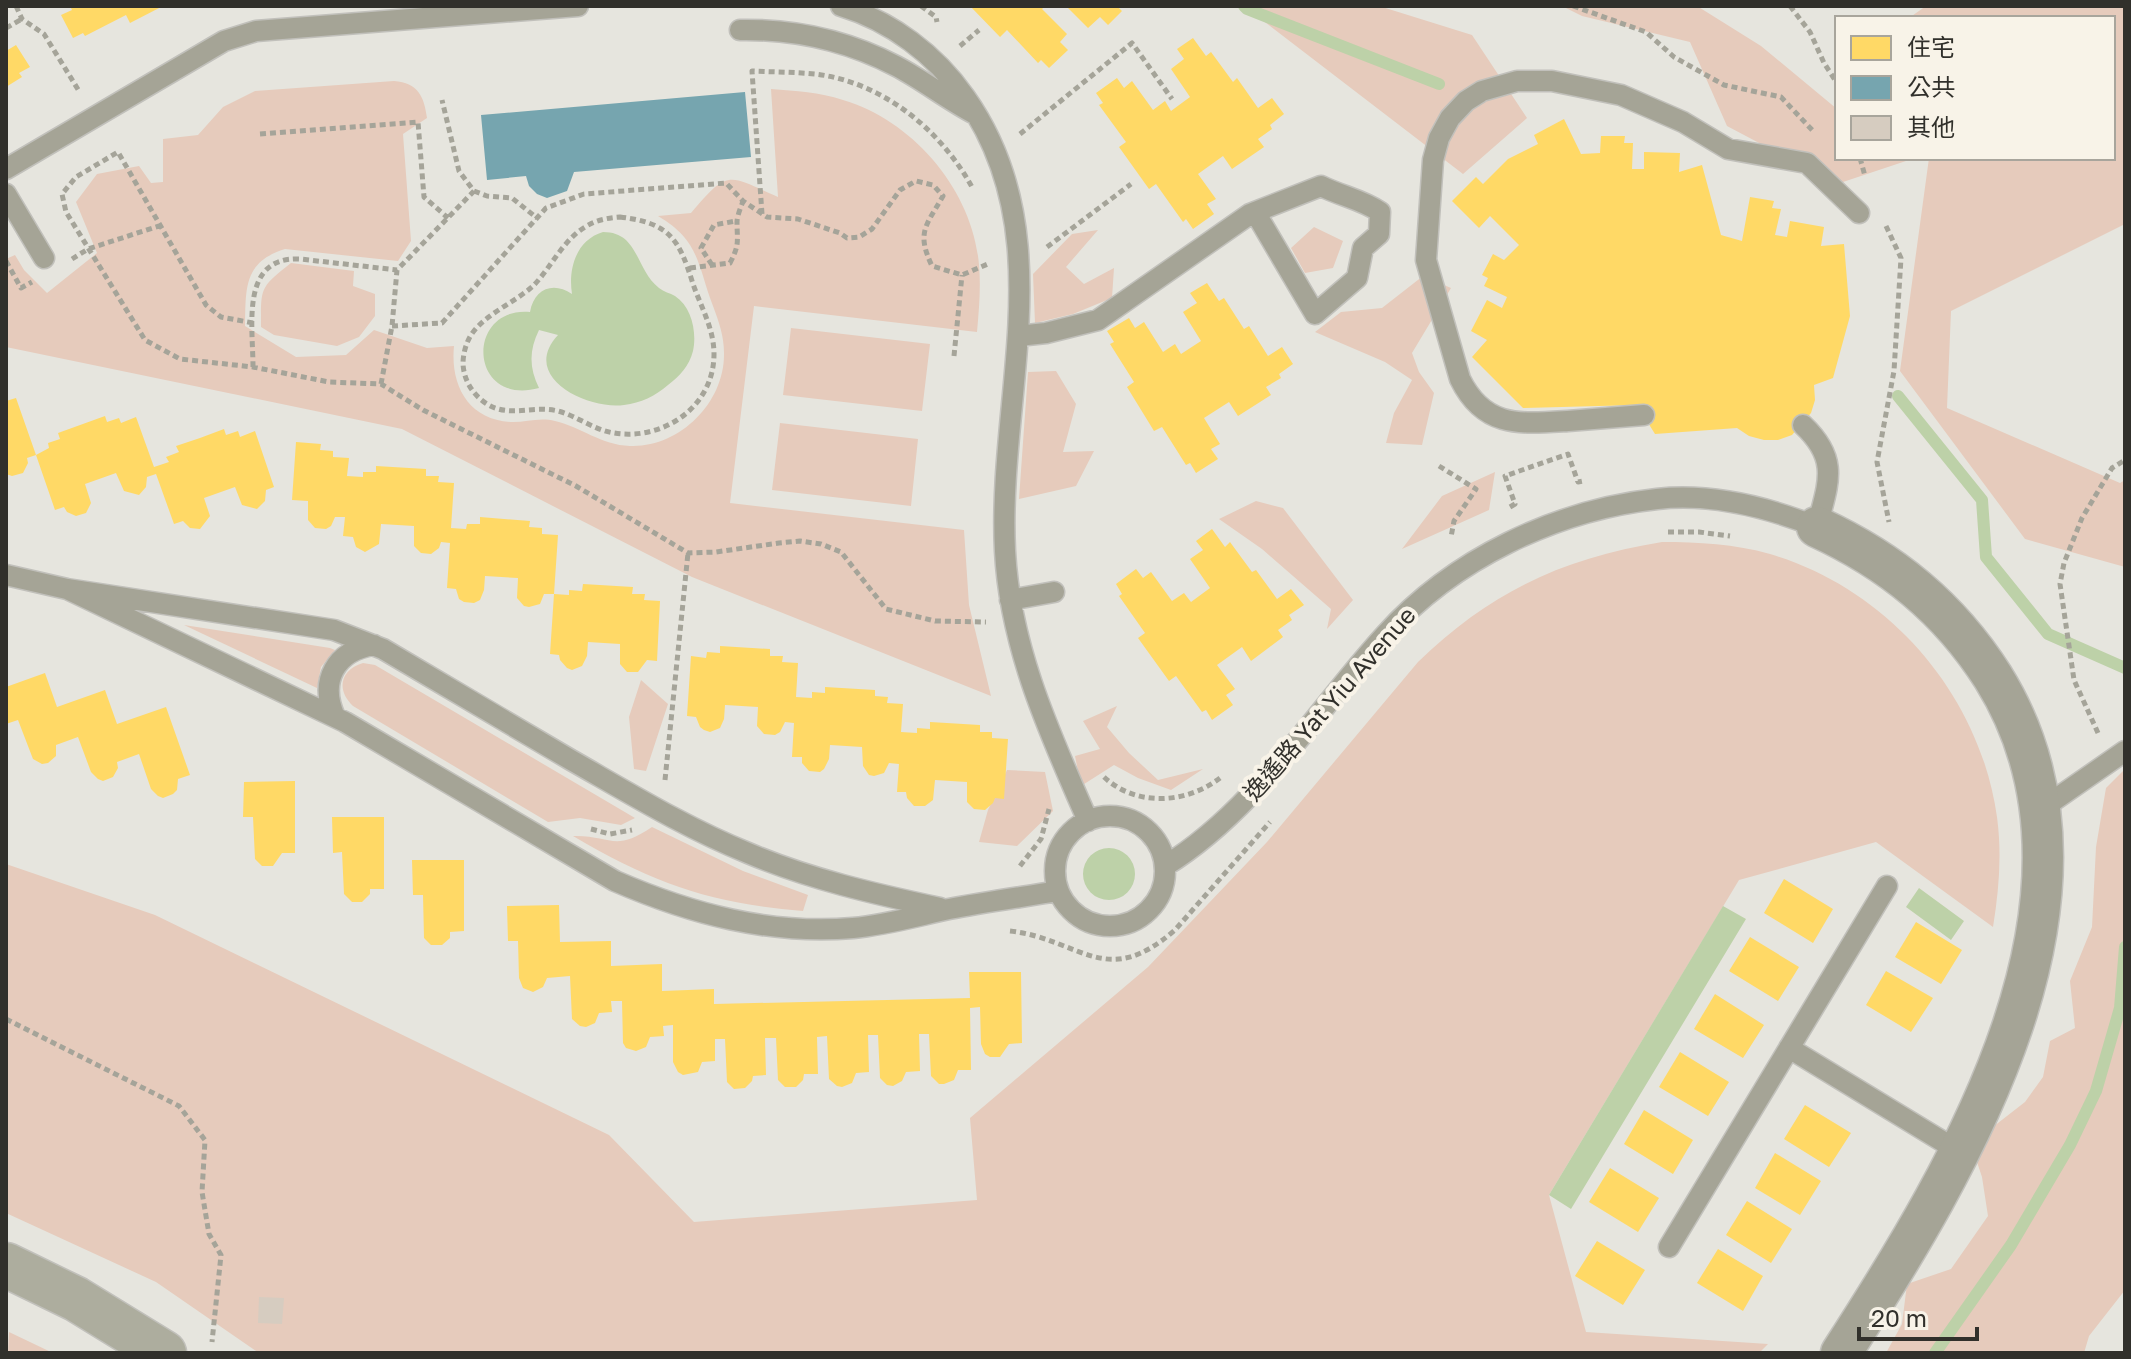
<svg xmlns="http://www.w3.org/2000/svg" width="2131" height="1359" viewBox="0 0 2131 1359" font-family="'Golos Text','Noto Sans TC',sans-serif">
  <style>
    .green { fill: #e6cbbc }
    .water { fill: #bdd1a8 }
    .homes { fill: #ffd966 }
    .public { fill: #76a5af }
    .lines { fill: none; stroke-linecap: round; stroke-linejoin: round }
    .stream { stroke: #bdd1a8; stroke-width: 12 }
    .building { fill: #d6ccc0 }
    .service-casing { stroke: #c1c0bb; stroke-width: 23 }
    .minor-casing { stroke: #c1c0bb; stroke-width: 43 }
    .secondary-casing { stroke: #c1c0bb; stroke-width: 47 }
    .path { stroke: #a5a499; stroke-width: 5; stroke-dasharray: 6 4; stroke-linecap: butt }
    .service { stroke: #a5a496; stroke-width: 20 }
    .minor { stroke: #a5a496; stroke-width: 40 }
    .secondary { stroke: #adad9e; stroke-width: 44 }
    .labels { text-anchor: middle; stroke-width: 8; stroke-linejoin: round; paint-order: stroke }
    .street-label { font-size: 24px; fill: #31302b; stroke: #f8f3e8 }
  </style>
  <rect width="100%" height="100%" fill="#e6e5de"/>
  <path class="green" d="M1244 6H1379L1472 35 1527 118 1463 174Z
    M1562 6H1697L1761 46 1837 109V158H1915L1837 184 1727 126 1690 42 1582 16Z
    M1926 6H2125V224L1951 311 1947 408 2120 483 2125 480V567L2025 539 1900 371 1929 158H2113V18H1909Z
    M394 81C418 83 424 96 427 118L403 134 411 241 398 261 285 249C243 262 246 289 245 326L296 357 346 355 374 330 427 348 454 346C450 386 469 421 513 422 527 422 540 417 555 421 581 427 601 445 630 446 679 448 725 403 724 353 724 336 719 322 713 306 697 264 700 241 658 216L691 213C729 168 728 175 778 197L771 89C796 91 819 92 843 100 914 121 973 191 979 265 981 287 979 310 977 332L754 306 730 503 964 530 969 605 991 696 692 577 402 429 6 347V259L15 255 24 270 47 293 97 253 76 202 97 174 139 166 151 183 163 182V139L198 135 223 107 255 91Z
    M1314 227 1343 241 1333 268 1305 273 1291 248Z
    M1098 230 1066 267 1084 284 1114 268 1112 298 1073 314 1035 323 1033 274 1072 234Z
    M291 263 354 271 353 286 375 294V316L359 337 337 346 274 335 261 327C261 288 259 288 291 263Z
    M1423 276 1451 288 1412 353 1419 372 1434 393 1422 445 1386 443 1394 413 1412 380 1385 362 1315 332 1341 312 1382 308Z
    M791 328 930 344 922 411 783 395Z
    M1056 371 1076 404 1063 452 1094 451 1076 486 1019 499 1028 372Z
    M780 423 918 439 911 506 772 490Z
    M1495 472 1489 510 1402 549 1442 496Z
    M1256 501 1283 508 1353 600 1327 629 1331 609 1262 549 1219 519Z
    M1662 542C1698 542 1735 544 1770 554 1889 589 1980 695 1997 817 2002 854 1999 890 1993 927L1876 842 1739 880 1549 1195 1586 1332 1768 1344 1759 1353H259L156 1282 6 1213V864L155 915 609 1135 694 1222 977 1200 970 1118 1148 967 1267 842 1418 662C1490 592 1563 558 1662 542Z
    M184 625 330 648 335 650 321 667 317 688Z
    M363 663 375 665 635 818 621 825 580 818 548 822 353 706C336 690 340 670 363 663Z
    M641 680 668 704 646 771 634 769 629 717Z
    M1117 706 1107 727 1129 753 1158 780 1203 769 1171 790 1138 778 1114 765 1081 786 1075 756 1100 749 1083 721Z
    M2125 769V1290L2089 1336 2084 1353H1886L1902 1324 1907 1284 1951 1269 1988 1216 1982 1177 1971 1144 2025 1102 2043 1077 2050 1041 2075 1028 2070 981 2092 927 2096 847 2106 788Z
    M1007 770 1045 772 1053 811 1017 846 979 842 988 810Z
    M652 827 743 871 808 895 803 911C709 903 655 884 573 836 611 835 614 853 652 827Z
    M9 1332 53 1353H8Z"/>
  <path class="water" d="M603 232C639 232 635 269 659 288 664 292 670 293 675 296 692 307 697 333 693 351 689 366 680 376 668 385 655 396 641 403 624 405 587 410 519 377 558 335L539 330C529 350 529 368 539 388 468 407 465 306 530 312 534 289 553 281 572 294 568 269 576 240 603 232Z
    M1083 874a26 26 0 1 1 52 0a26 26 0 1 1-52 0Z
    M1919 888 1964 921 1951 940 1906 907Z
    M1723 906 1746 919 1571 1209 1549 1195Z"/>
  <path class="homes" d="M70 6H163L130 23 126 15 85 36 83 33 73 38 61 15 72 10Z
    M970 6H1045L1042 9 1067 34 1060 42 1068 50 1049 68 1041 60 1038 63 1007 30 1000 37Z
    M1066 6H1117L1122 11 1108 25 1100 17 1088 28Z
    M1193 38 1206 56 1211 52 1233 82 1237 78 1258 108 1272 98 1284 114 1270 125 1272 129 1258 139 1264 147 1232 169 1223 156 1198 174 1216 199 1207 204 1214 214 1193 229 1186 219 1183 222 1156 184 1149 189 1119 147 1126 142 1099 105 1103 103 1096 93 1117 78 1124 88 1132 81 1153 110 1165 101 1171 111 1190 97 1171 69 1184 59 1177 49Z
    M16 45 30 67 19 73 22 77 6 87V51Z
    M1564 119 1581 154 1600 153 1601 136H1625L1624 143H1633L1632 169H1644V152L1680 153 1679 172 1702 165 1721 235 1742 241 1750 197 1774 201 1772 208 1781 209 1775 235 1787 237 1790 221 1824 227 1821 246 1844 244 1850 316 1833 378 1814 385 1815 400 1811 413 1792 435 1778 440H1764L1749 436 1737 428 1655 434 1637 405 1523 408 1472 357 1487 340 1471 331 1487 300 1502 308 1507 297 1484 286 1488 278 1482 275 1493 254 1504 260 1519 245 1490 216 1479 228 1452 201 1476 177 1483 184 1508 159 1538 144 1534 135Z
    M1207 283 1219 301 1224 298 1244 329 1249 326 1268 356 1282 347 1293 364 1279 374 1281 378 1266 387 1271 395 1238 416 1229 402 1204 418 1220 444 1211 449 1218 459 1196 473 1190 463 1186 465 1162 427 1154 431 1127 387 1134 382 1110 344 1114 342 1107 331 1129 318 1135 328 1144 322 1163 352 1175 344 1181 354 1201 341 1183 312 1197 303 1190 293Z
    M16 398 36 455 27 458 28 463 23 473 12 476 6 474V401Z
    M105 416 107 422 119 418 121 423 136 417 154 467 169 462 166 457 179 452 176 446 200 438 224 429 226 435 238 431 240 437 255 431 274 487 266 490 265 501 257 509 242 505 235 487 204 498 210 516 200 529 190 528 183 521 174 524 156 474 147 477 146 487 139 495 124 491 116 473 85 484 91 503 86 513 76 516 67 512 64 507 55 510 36 455 49 448 48 443 60 439 58 433Z
    M296 442 321 444 320 450 333 451V457L349 458 347 476 363 477V472H376V466L426 469V476H439L438 482 454 483 451 528 466 529 467 524H480V517L530 521 529 527 542 528V534L558 535 554 594 569 595V590L582 591 583 584 633 587 632 594H645L644 600 660 601 657 661 647 660 638 672H627L620 664V644L588 642 587 656 582 666 572 670 567 668 560 660 559 655 550 654 554 594H544L540 604 529 607 524 606 517 598 518 578 485 576 484 590 480 600 474 603 464 602 459 599 456 589 447 588 450 543 441 542 439 548 431 554 421 553 414 546V526L381 524 379 544 365 552 356 547 353 537 343 536 345 517H335L331 526 326 529 315 528 308 520V501L292 500Z
    M1212 529 1225 547 1230 542 1252 572 1256 570 1277 599 1291 589 1304 605 1289 615 1292 620 1278 630 1283 637 1251 661 1242 647 1217 665 1235 689 1226 695 1233 705 1212 720 1206 710 1202 712 1176 676 1169 681 1138 638 1145 633 1119 596 1122 594 1116 584 1136 569 1143 578 1151 572 1172 601 1184 593 1191 602 1210 588 1190 559 1203 550 1196 541Z
    M720 646 770 649V656H783L782 662 798 663 796 697 812 698V692L825 693V687L875 690V696L888 697 887 703 903 704 901 732 917 733V728L930 729V722L980 725V732H992V738L1008 739 1004 799 995 798 993 803 985 810 974 809 967 802V782L935 780 933 800 925 806H914L907 798 906 792H897L899 764 889 763 884 773 874 776 869 775 863 766 862 747 830 745 829 759 824 769 820 772 809 771 802 763V757H792L794 723 785 722 780 732 775 735 764 734 757 726 758 707 725 705 724 719 720 728 710 732 704 730 700 727 696 717 687 716 691 656 706 658 707 652 720 653Z
    M45 673 57 707 105 690 117 724 166 707 190 775 178 779 177 790 173 794 163 798 158 796 151 789 139 754 117 762 118 768 113 777 103 781 98 779 91 772 78 737 56 745V756L48 763 42 764 33 759 18 720 6 724V687Z
    M295 781V853H282L273 866H262L255 859 253 817H243L244 782Z
    M332 817H384V889H370V894L362 902H352L344 894 342 852 333 853Z
    M412 860H464V931L450 932V938L442 945H431L424 938 423 895H413Z
    M1784 879 1833 909 1813 943 1764 913Z
    M559 905 560 942 611 941V966L662 964V991L714 989V1004L970 998 969 972H1021L1022 1043 1009 1044 1000 1057H990L985 1054 981 1044 980 1007 970 1008 971 1070H958L954 1080 944 1084H939L931 1076 929 1034H919L920 1071 906 1072 902 1081 893 1086 887 1085 880 1078 878 1035H868L869 1072 856 1073 852 1083 842 1087 837 1086 829 1079 827 1036 817 1037 818 1074H804L803 1080 796 1087H785L778 1080 776 1038H765L766 1075 753 1076 752 1081 745 1088 734 1089 727 1082 725 1039H715V1061L702 1062 698 1072 683 1075 678 1072 673 1062V1025L663 1026 664 1036 650 1037 646 1047 636 1051 626 1048 623 1043 622 1001H611L612 1012 599 1013 595 1023 586 1027 580 1026 572 1019 570 976 547 978 543 987 533 992 523 988 519 978 518 941H508L507 906Z
    M1916 922 1962 950 1941 984 1895 957Z
    M1750 937 1799 967 1778 1001 1729 971Z
    M1886 971 1933 998 1911 1032 1866 1005Z
    M1715 994 1764 1025 1743 1058 1694 1029Z
    M1680 1052 1729 1082 1708 1116 1659 1087Z
    M1805 1105 1851 1133 1829 1167 1784 1139Z
    M1644 1110 1693 1140 1673 1174 1624 1144Z
    M1775 1153 1821 1181 1800 1215 1755 1188Z
    M1610 1168 1659 1198 1638 1232 1589 1202Z
    M1747 1201 1792 1229 1771 1263 1726 1235Z
    M1597 1241 1645 1270 1623 1305 1575 1276Z
    M1718 1249 1763 1276 1743 1311 1697 1283Z"/>
  <path class="public" d="M745 92 751 157 574 172 567 191 547 198 537 194 529 186 526 176 487 180 481 115Z"/>
  <g class="lines">
    <path class="stream" d="M1244 6 1247 9 1439 84
      M1898 396 1982 500 1986 557 2048 634 2125 668
      M1935 1353 2011 1245 2070 1145 2096 1091 2120 1008 2125 947"/>
  </g>
  <path class="building" d="M259 1297 284 1298 282 1324 258 1323Z"/>
  <g class="lines">
    <g class="service-casing">
      <path id="service" d="M841 6C891 21 936 55 965 97 1063 235 997 397 1005 551 1010 648 1050 734 1088 821
        M740 30C796 29 846 40 896 66 923 80 948 100 975 114
        M6 169 224 41 256 31 578 6
        M6 194 44 258
        M1018 336 1046 333 1098 320 1250 214 1321 186C1341 196 1363 200 1380 212L1379 234 1363 248 1357 278 1315 314 1255 212
        M1644 415C1618 417 1593 419 1568 421 1519 424 1484 428 1460 379L1426 260 1433 160 1439 138 1450 118 1466 101 1482 91 1517 81H1552L1621 95 1683 122 1728 149 1807 163 1859 213
        M6 575 67 589 334 630 383 649C445 686 508 723 571 760 629 793 686 828 748 853 809 879 875 894 940 908
        M67 589 345 722 615 881C691 914 770 935 853 928 886 925 917 916 949 909 985 902 1022 897 1058 891
        M1010 600 1054 592
        M335 717C319 681 335 651 374 645
        M2040 810 2125 751
        M1055 871a55 55 0 1 1 110 0a55 55 0 1 1-110 0Z
        M1165 866C1256 810 1314 713 1385 635 1453 559 1556 510 1657 499 1711 493 1767 507 1817 527 1828 483 1840 460 1803 425
        M1789 1048 1960 1152
        M1669 1247 1887 886"/>
    </g>
    <g class="minor-casing">
      <path id="minor" d="M1817 527C1891 561 1949 608 1993 677 2128 893 1960 1169 1841 1353"/>
    </g>
    <g class="secondary-casing">
      <path id="secondary" d="M6 1265 76 1299 164 1353"/>
    </g>
    <path class="path" d="M16 6 22 19 44 34 79 91
      M921 6 936 17 937 22
      M1573 6 1646 32 1674 57 1724 85 1781 97 1814 132
      M1790 6 1810 32 1824 63 1837 83
      M6 28 22 19
      M960 46 979 30
      M260 134 418 122 424 197 448 218
      M1020 134 1132 43 1172 99
      M1860 158 1865 176
      M474 191 487 196 512 198 537 218
      M762 214 752 71C773 72 794 72 815 74 882 82 940 129 972 187
      M620 217C670 223 679 239 693 284 701 307 714 329 714 354 714 407 663 441 614 433 594 430 577 416 558 411 533 405 509 418 487 404 473 395 464 381 463 364 463 354 466 343 471 335 485 314 514 303 533 286 551 268 562 241 585 227 596 220 607 218 620 217Z
      M1886 226 1901 258 1894 371 1877 462 1889 522
      M1047 247 1131 184
      M72 259 88 249 162 225
      M6 261 21 288 32 282
      M712 265 701 248 714 225 736 221
      M690 268 730 263C740 244 737 241 737 222 737 216 741 207 743 201
      M253 323 221 317 206 305 118 152 76 177 62 194 66 212 145 340 180 359 253 367 329 382 381 384 423 410 576 486 688 553 716 552 779 543 800 541 821 544 841 552 886 609 935 621 986 622
      M392 326 442 323 546 208 584 194 726 183 743 201 767 217 798 219 840 233 847 238 859 237 872 229 900 190 916 181 933 185 943 196C926 226 916 232 932 266L962 275 990 263
      M954 356 962 275
      M253 367C253 325 240 256 300 259L397 270
      M381 384 392 326 397 270 474 191 459 171 442 100
      M1439 466 1476 489 1454 521 1451 537
      M1510 507 1515 504 1505 476 1568 454 1578 482 1583 481
      M1668 532H1699L1730 536
      M2098 733 2074 680 2060 584 2064 563 2082 518 2112 468 2125 460
      M1104 777C1136 807 1186 804 1220 778
      M665 780 688 553
      M591 829 610 834 632 830
      M1020 866 1041 839 1049 809
      M1010 931C1081 939 1105 991 1175 930L1270 822
      M6 1019 179 1106 205 1140 202 1192 209 1234 221 1255 212 1342"/>
    <use href="#service" class="service"/>
    <use href="#minor" class="minor"/>
    <use href="#secondary" class="secondary"/>
  </g>
  <g class="labels">
    <g class="street-label">
      <text transform="translate(1330 704) rotate(-49)" y="8">逸遙路 Yat Yiu Avenue</text>
    </g>
  </g>
  <rect width="2131" height="1359" fill="none" stroke="#31302b" stroke-width="16"/>
  <rect x="1835" y="16" width="280" height="144" fill="#f8f3e8" stroke="#a8a59c" stroke-width="2"/>
  <rect x="1851" y="36" width="40" height="24" fill="#ffd966" stroke="#a8a59c" stroke-width="2"/>
  <text x="1907" y="56" font-size="24" fill="#31302b">住宅</text>
  <rect x="1851" y="76" width="40" height="24" fill="#76a5af" stroke="#a8a59c" stroke-width="2"/>
  <text x="1907" y="96" font-size="24" fill="#31302b">公共</text>
  <rect x="1851" y="116" width="40" height="24" fill="#d6ccc0" stroke="#a8a59c" stroke-width="2"/>
  <text x="1907" y="136" font-size="24" fill="#31302b">其他</text>
  <path d="M1859 1327v12h118v-12" fill="none" stroke="#31302b" stroke-width="4"/>
  <text x="1871" y="1327" font-size="24" fill="#31302b" stroke="#f8f3e8" stroke-width="6" paint-order="stroke">20 m</text>
</svg>
